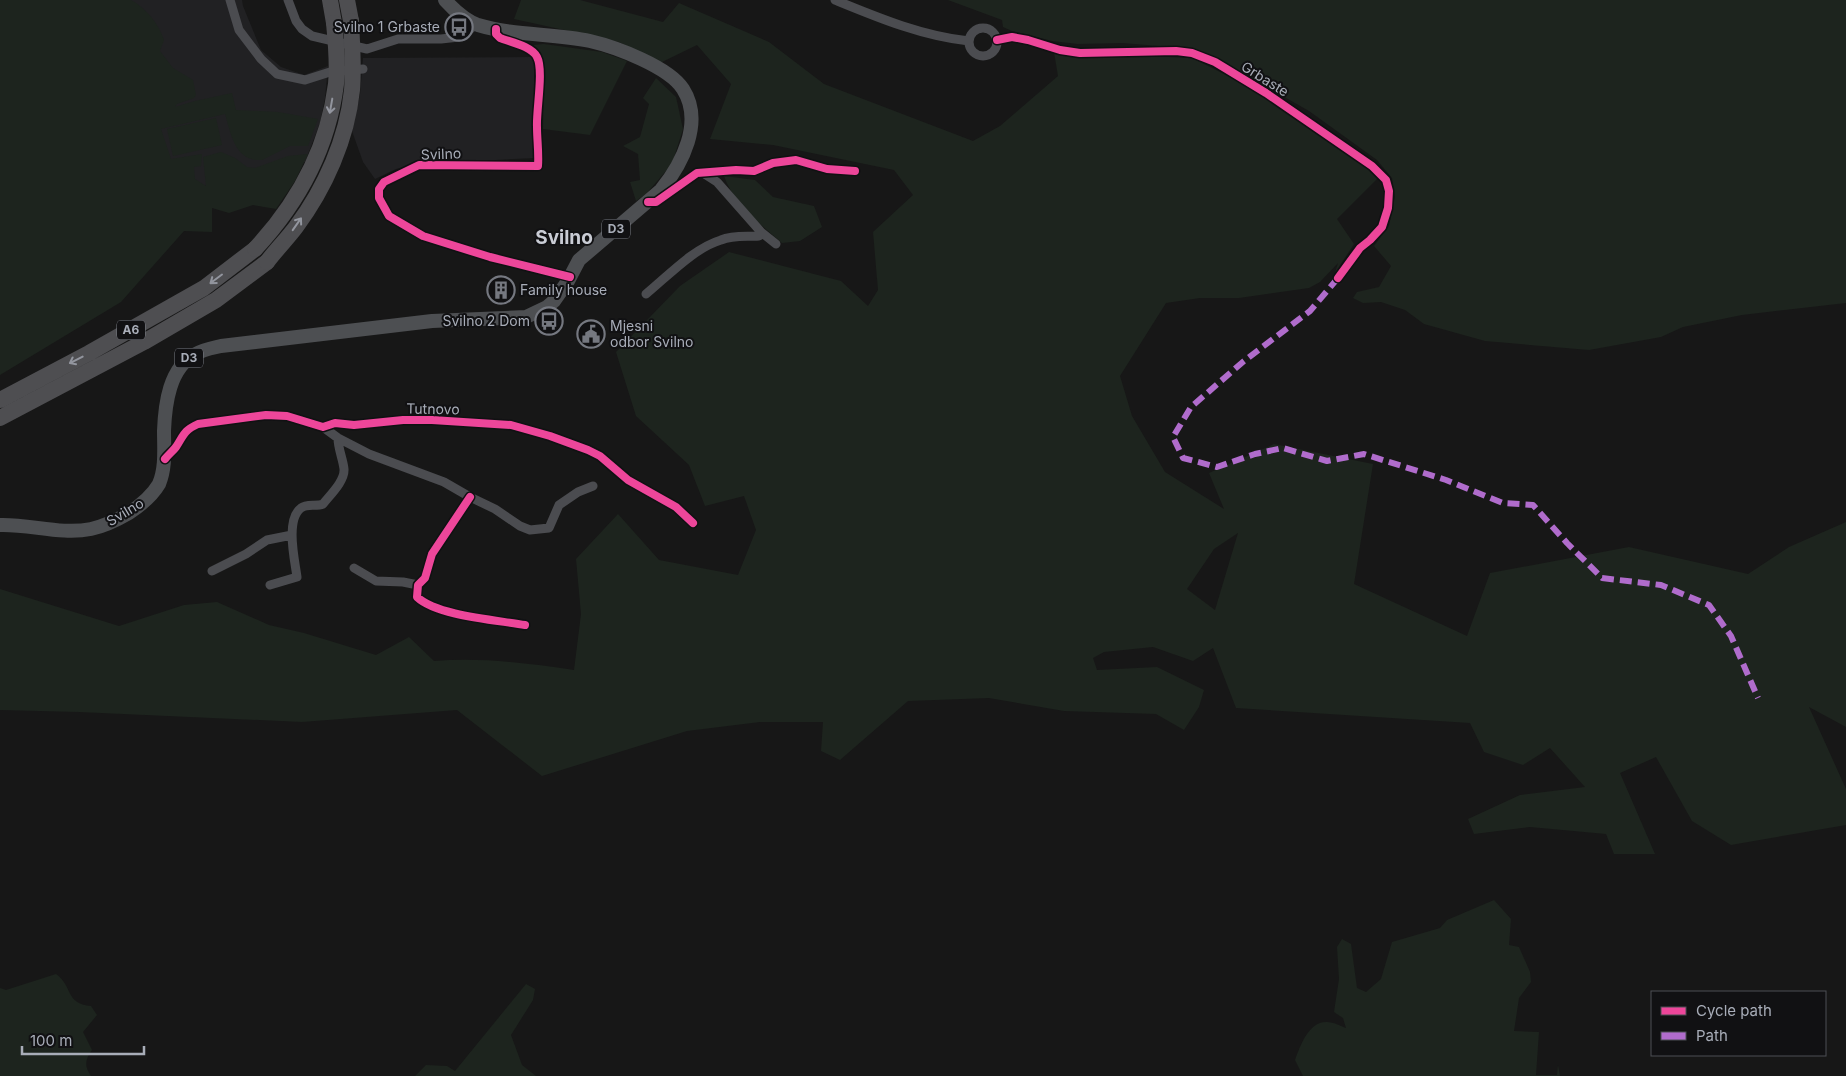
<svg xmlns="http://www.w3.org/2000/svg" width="1846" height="1076" viewBox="0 0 1846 1076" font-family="Inter,sans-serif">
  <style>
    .built { fill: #212123 }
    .green { fill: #1d241e; fill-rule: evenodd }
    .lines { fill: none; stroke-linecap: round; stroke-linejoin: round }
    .minor { stroke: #4b4c50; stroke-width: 9 }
    .primary { stroke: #4d4f52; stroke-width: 14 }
    .motorway { stroke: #4e4e51; stroke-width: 16 }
    .motorway-bridge { stroke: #4e4e51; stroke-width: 16 }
    .quiet { stroke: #b06ccc; stroke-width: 6; stroke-dasharray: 12 6; stroke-linecap: butt }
    .cycleway-casing { stroke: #111113; stroke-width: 11 }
    .cycleway { stroke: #ed469a; stroke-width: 8 }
    .oneway { stroke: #92959e }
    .labels { text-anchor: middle; stroke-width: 4; stroke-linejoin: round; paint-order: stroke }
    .shield { fill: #111113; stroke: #7b7e86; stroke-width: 1 }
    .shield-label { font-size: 12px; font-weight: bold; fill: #a8adb8 }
    .poi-label { font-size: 14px; fill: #a8adb8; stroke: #111113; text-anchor: end }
    .street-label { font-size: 14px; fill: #a8adb8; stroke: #111113 }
    .district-label { font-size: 19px; font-weight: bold; fill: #c9ccd4; stroke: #111113 }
  </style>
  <rect width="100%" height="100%" fill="#171717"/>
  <path class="built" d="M100 0H242L243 6 261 50 281 67 304 75 328 66 325 98 320 123 305 162 196 188 168 165 165 144 130 21Z
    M531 57 534 64 535 158 456 162H423L396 169 375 179 363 162 352 131 360 94 363 58Z"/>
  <path class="green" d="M0 0H131C147 9 158 23 164 40L160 51 173 68 193 80 196 95 194 98 177 104 175 107 195 101 232 93 236 110 278 112 318 119 308 146H290L262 160C235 162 231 134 225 114L161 129 171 159 202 154 201 166 194 167 195 179 206 186 203 157 221 152 235 158 247 167 255 168 288 156 308 154 295 181 276 209 253 205 229 213 212 208V232L184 231 121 302 0 375Z
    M521 0H580L663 22 679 3 769 42 824 84 973 141 1000 126 1058 76 1054 52 1192 58 1252 88 1371 170 1378 178 1337 219 1354 244 1335 273 1338 263 1320 282 1309 288 1239 298H1200L1166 303 1120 376 1132 416 1165 472 1224 509 1209 473 1274 444 1373 464 1354 584 1467 636 1490 573 1629 547 1748 574 1789 547 1846 522V727L1809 707 1846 789V825L1731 845 1692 821 1656 757 1620 773 1655 854H1614L1606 834 1530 827 1474 834 1468 819 1520 795 1585 787 1550 748 1523 765 1484 752 1470 723 1236 708 1213 648 1193 661 1153 647 1104 652 1093 658 1097 670 1157 667 1204 690 1199 707 1184 730 1156 714 1064 711 989 698 908 701 840 760 821 751 823 722H760L687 731 542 776 457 710 302 722 79 712 0 710V589L119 626 184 605 217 602 269 625 304 633 376 655 409 637 434 661C481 657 527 663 574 670L581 614 576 559 618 514 659 560 738 575 756 530 744 496 705 506 689 465 636 416 616 352 680 286 729 252 841 281 868 306 878 290 873 232 913 195 894 170 773 145 710 139 731 84 697 45 660 63 619 42 514 19ZM1238 533 1215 610 1187 589 1214 549Z
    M948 0H1846V303L1742 315 1683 327 1661 337 1589 350 1485 341 1424 324 1405 310 1381 302 1363 303 1353 298 1357 292 1379 287 1391 266 1374 246 1389 226 1395 197 1392 178 1377 160 1309 111 1220 60 1193 49 1123 43 1078 44 1052 41 1012 31 1003 27 1002 20Z
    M544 44 602 52 627 61 590 135 543 129 544 65 541 53 533 45Z
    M656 78 676 97 683 129 672 164 646 194 636 201 630 182 640 180 638 154 623 146 640 137 649 104 643 98Z
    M216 118 222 145 173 156 167 129Z
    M724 176 755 180 773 197 814 206 822 227 800 241 782 243C760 224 733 203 724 176Z
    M1494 900 1511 919 1509 945 1519 947 1530 972 1531 982 1519 998 1514 1031 1539 1032 1536 1075H1557L1558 1065 1560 1076H1303L1295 1060C1300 1046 1309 1021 1327 1022 1333 1022 1341 1026 1346 1028L1343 1018 1334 1012 1339 979 1337 947 1342 939 1351 944 1357 988 1366 992 1381 979 1392 942 1440 928 1447 920Z
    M56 974C73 986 65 1004 91 1006L97 1015 83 1032 92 1050C85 1060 84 1066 91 1076H0V988L6 990Z
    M526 984 535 989 533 1000 511 1035 522 1065 536 1076H415L426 1065 447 1066 455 1071Z"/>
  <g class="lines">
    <path class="minor" d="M230 0 239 30 261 59 277 74 305 80 330 72 363 69
      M288 0 296 21 302 29 312 36 367 49 398 39H441L459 37 465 34 476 24
      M835 0C879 18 922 36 969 41
      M969 42a14 14 0 1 1 28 0a14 14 0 1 1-28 0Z
      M496 29V34L500 38C510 42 532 46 537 57 544 70 536 111 537 127 537 140 539 153 538 166L419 165 384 182 379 189V198L389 216 423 236 490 257 570 277
      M997 40 1012 37 1028 40 1060 50 1080 53 1176 51 1192 53 1215 62 1266 93 1372 166 1386 180 1389 191 1388 208 1382 227 1370 240 1360 248 1338 278
      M650 202H656L697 173 736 170 754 171 773 163 796 160 827 169 855 171
      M761 232 776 244
      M646 294C668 276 694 248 721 240 733 235 746 237 759 236L761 232 717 182 703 173
      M323 427 338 438 369 454 444 482 470 497 495 509 520 526 530 530 549 528 559 505 578 492 593 486
      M165 459C168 455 173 451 176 447 184 435 183 431 198 424L266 415 287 416 323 427 335 423 354 425 403 420H432L511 425 550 436 588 450 600 456 628 480 676 507 693 523
      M470 497 432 554 425 578 418 585 417 597C437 616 497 620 525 625
      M354 568 376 581 403 582 418 585
      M212 571 246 554 267 540 292 535
      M270 585 297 577C295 561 285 520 301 508 307 503 316 507 323 504 330 495 345 481 344 469 343 459 338 449 338 438"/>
    <path class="primary" d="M0 525C30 524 61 535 91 529 105 526 117 520 129 513 141 505 152 496 159 484 166 467 164 449 164 431 165 405 169 367 196 354 204 349 213 348 221 346L432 321 526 317 547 307 554 301 568 281 579 260 661 190C682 164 704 122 683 89 669 67 616 47 590 41 553 33 514 36 478 25 464 20 454 10 445 0"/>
    <path class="motorway" d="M330 0 334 23
      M347 0 351 21
      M0 400 89 353 204 288 255 249
      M0 418 144 342 216 300 267 262"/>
    <path class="motorway-bridge" d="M255 249C298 203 328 147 336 84 338 64 336 43 334 23
      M267 262C276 250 287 239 296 227 325 188 347 139 352 90 354 67 352 44 351 21"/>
    <path class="quiet" d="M1338 278 1310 311 1244 361 1191 407 1173 437 1183 458 1217 467 1255 454 1283 448 1327 461 1364 454 1446 480 1503 503 1533 505 1567 543 1602 578 1661 585 1709 605 1731 636 1758 698"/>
    <g class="cycleway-casing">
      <path id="cycleway" d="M496 29V34L500 38C510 42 532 46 537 57 544 70 536 111 537 127 537 140 539 153 538 166L419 165 384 182 379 189V198L389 216 423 236 490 257 570 277
        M997 40 1012 37 1028 40 1060 50 1080 53 1176 51 1192 53 1215 62 1266 93 1372 166 1386 180 1389 191 1388 208 1382 227 1370 240 1360 248 1338 278
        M648 202H656L697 173 736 170 754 171 773 163 796 160 827 169 855 171
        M165 459C168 455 173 451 176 447 184 435 183 431 198 424L266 415 287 416 323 427 335 423 354 425 403 420H432L511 425 550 436 588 450 600 456 628 480 676 507 693 523
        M470 497 432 554 425 578 418 585 417 597C437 616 497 620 525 625"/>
    </g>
    <use href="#cycleway" class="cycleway"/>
  </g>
  <defs><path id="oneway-shaft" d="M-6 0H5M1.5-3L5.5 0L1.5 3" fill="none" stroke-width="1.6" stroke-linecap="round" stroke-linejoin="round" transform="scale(1.25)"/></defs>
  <g class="oneway">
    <use href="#oneway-shaft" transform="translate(331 106) rotate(100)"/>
    <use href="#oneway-shaft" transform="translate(297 224) rotate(-55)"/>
    <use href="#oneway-shaft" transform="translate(216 279) rotate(143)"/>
    <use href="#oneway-shaft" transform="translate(76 360) rotate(153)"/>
  </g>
  <defs>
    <g id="bus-ring" transform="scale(1.4375)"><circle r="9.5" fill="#111113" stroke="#757880" stroke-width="1.5"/><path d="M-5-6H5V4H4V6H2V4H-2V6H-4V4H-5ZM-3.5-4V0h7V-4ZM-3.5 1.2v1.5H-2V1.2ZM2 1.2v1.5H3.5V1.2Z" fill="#757880"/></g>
    <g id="building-ring" transform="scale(1.4375)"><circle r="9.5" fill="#111113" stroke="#757880" stroke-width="1.5"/><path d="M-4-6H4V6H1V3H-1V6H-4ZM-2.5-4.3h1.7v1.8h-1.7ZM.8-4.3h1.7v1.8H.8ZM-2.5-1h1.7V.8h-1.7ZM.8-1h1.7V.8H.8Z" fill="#757880"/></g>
    <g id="civic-ring" transform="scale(1.4375)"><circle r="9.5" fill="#111113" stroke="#757880" stroke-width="1.5"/><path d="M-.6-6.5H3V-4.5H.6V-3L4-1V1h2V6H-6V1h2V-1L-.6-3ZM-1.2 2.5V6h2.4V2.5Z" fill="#757880"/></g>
  </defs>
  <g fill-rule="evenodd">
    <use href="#bus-ring" x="459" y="27"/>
    <use href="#building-ring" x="501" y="290"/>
    <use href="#bus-ring" x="549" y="321"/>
    <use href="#civic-ring" x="591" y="334"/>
  </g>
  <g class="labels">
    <g class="shield">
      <rect x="602" y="219.5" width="28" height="19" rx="4"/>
      <rect x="117" y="320.5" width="28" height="19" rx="4"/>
      <rect x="175" y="348.5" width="28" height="19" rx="4"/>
    </g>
    <g class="shield-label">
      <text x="616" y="233">D3</text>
      <text x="131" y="334">A6</text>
      <text x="189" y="362">D3</text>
    </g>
    <g class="poi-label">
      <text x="440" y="32">Svilno 1 Grbaste</text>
      <text x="520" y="295" text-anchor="start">Family house</text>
      <text x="530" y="326">Svilno 2 Dom</text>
      <text x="610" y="331" text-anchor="start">Mjesni<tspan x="610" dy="16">odbor Svilno</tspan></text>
    </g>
    <g class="street-label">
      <text transform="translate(1265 79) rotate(32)" y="5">Grbaste</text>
      <text transform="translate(441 154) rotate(-2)" y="5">Svilno</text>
      <text transform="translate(433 409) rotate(1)" y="5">Tutnovo</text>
      <text transform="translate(125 512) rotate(-31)" y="5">Svilno</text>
    </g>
    <g class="district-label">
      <text x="564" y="244">Svilno</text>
    </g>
  </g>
  <rect x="1651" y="991" width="175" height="65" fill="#111113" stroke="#4d4f55"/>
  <rect x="1661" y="1007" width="25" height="8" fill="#ed469a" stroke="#4d4f55"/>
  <text x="1696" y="1016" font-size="15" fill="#a8adb8">Cycle path</text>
  <rect x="1661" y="1032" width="25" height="8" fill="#b06ccc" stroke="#4d4f55"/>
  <text x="1696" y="1041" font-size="15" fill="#a8adb8">Path</text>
  <path d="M22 1046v8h122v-8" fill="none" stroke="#a8adb8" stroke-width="2.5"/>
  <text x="30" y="1046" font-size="15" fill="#a8adb8" stroke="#111113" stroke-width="4" paint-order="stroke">100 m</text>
</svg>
